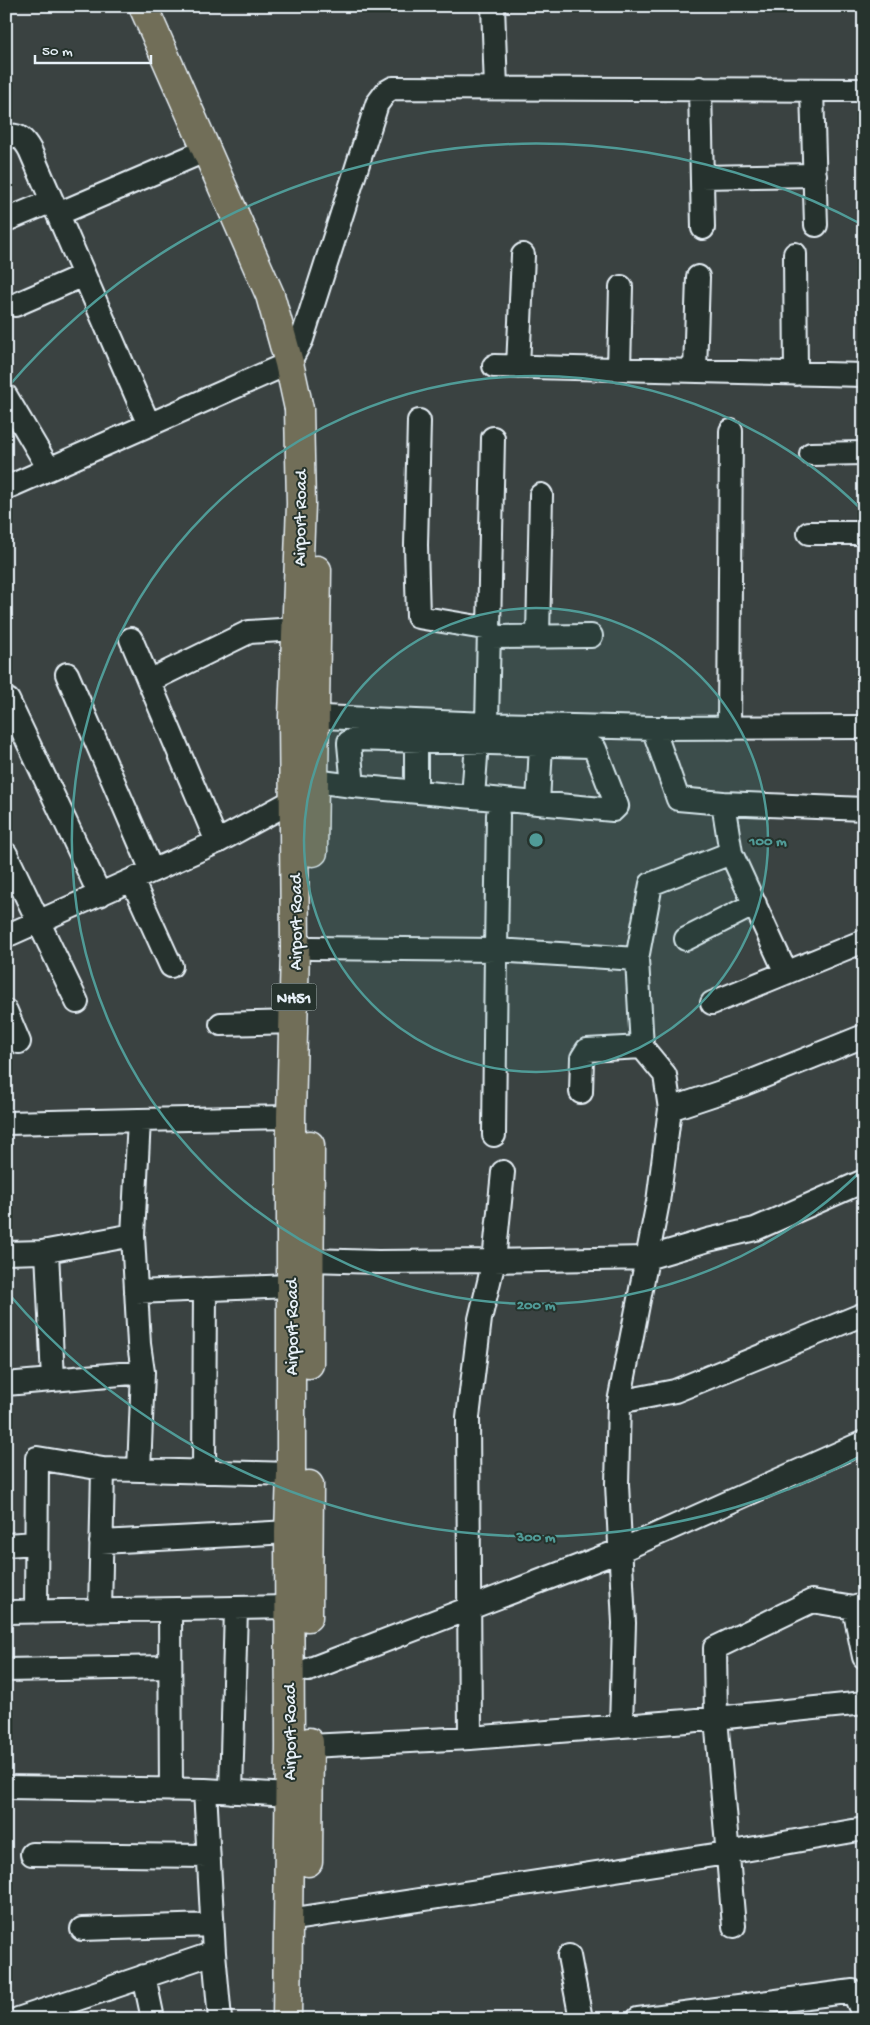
<svg xmlns="http://www.w3.org/2000/svg" width="870" height="2025" viewBox="0 0 870 2025" font-family="'Gochi Hand',sans-serif">
  <style>
    .lines { fill: none; stroke-linecap: round; stroke-linejoin: round }
    .minor-casing { stroke: #e8f1f8; stroke-width: 26 }
    .highway-casing { stroke: #e8f1f8; stroke-width: 31 }
    .minor { stroke: #26332d; stroke-width: 22 }
    .highway { stroke: #716e59; stroke-width: 28 }
    .ring { fill: none; stroke: #509b97; stroke-width: 2.5 }
    .labels { text-anchor: middle; stroke-width: 4; stroke-linejoin: round; paint-order: stroke }
    .shield { fill: #26332d; stroke: #aeb8bb; stroke-width: 1 }
    .shield-label { font-size: 16px; font-weight: bold; fill: #e8f1f8 }
    .street-label { font-size: 18px; fill: #e8f1f8; stroke: #26332d }
    .centre { fill: #509b97; stroke: #26332d; stroke-width: 2.5 }
    .ring-label { font-size: 15px; text-anchor: middle; font-weight: bold; fill: #509b97; stroke: #26332d; stroke-width: 4; stroke-linejoin: round; paint-order: stroke }
  </style>
  <rect width="100%" height="100%" fill="#3a4241"/>
  <filter id="ink" filterUnits="userSpaceOnUse"><feTurbulence type="fractalNoise" baseFrequency=".02" numOctaves="2"/><feDisplacementMap in="SourceGraphic" scale="10" xChannelSelector="R" yChannelSelector="G"/><feConvolveMatrix kernelMatrix="1 2 1 2 8 2 1 2 1" color-interpolation-filters="sRGB"/></filter>
  <g filter="url(#ink)">
    <g class="lines">
      <g class="minor-casing">
        <path id="minor" d="M493 6 496 88
          M700 88 703 228
          M812 90 816 225
          M6 136C19 134 24 139 30 150L149 425
          M702 177 815 175
          M58 214 207 150
          M6 220 52 201
          M795 254 796 374
          M15 305 84 275
          M494 366 864 375
          M518 367 523 255
          M619 369 621 287
          M695 371 698 277
          M6 396 49 469
          M419 421 416 545 418 617 490 629
          M811 454 864 453
          M6 488 289 363 302 339 377 104 386 92 393 88 864 90
          M809 533H864
          M538 636 541 495
          M490 637 591 636
          M131 639 217 842
          M67 674 152 871
          M149 681 249 632 296 629
          M8 700 100 895
          M299 716 487 724 653 728 864 727
          M487 724 493 438
          M729 728 731 431
          M314 781 353 786 613 810 617 806 595 749 590 746 354 739 349 742V744L353 786
          M416 791V741
          M473 797 477 743
          M538 803 541 745
          M723 803 864 809
          M498 815 496 950 637 959 642 1047 665 1075 670 1109
          M731 853 786 973
          M6 854 77 1002
          M132 880 171 966
          M6 936 217 842 294 800
          M686 939 755 904
          M311 948 496 950 494 1135
          M637 959 651 884 731 853 723 803 678 799 653 728
          M712 1003 864 941
          M6 1011 19 1042
          M221 1024 294 1022
          M581 1092 582 1058 587 1050 642 1047
          M6 1123 139 1120
          M503 1172 494 1261 647 1258 708 1240 755 1229 864 1181
          M133 1235 139 1344 143 1372 139 1470
          M47 1251 53 1380
          M6 1253 42 1252 133 1235 139 1120 291 1117
          M310 1260 378 1262 494 1261 480 1319 468 1417 470 1738
          M136 1292 290 1286
          M6 1384 143 1372
          M619 1402 675 1391 864 1314
          M204 1472 205 1289
          M101 1542 289 1532
          M6 1545 36 1543
          M864 1604 854 1608 864 1657
          M170 1610 171 1790
          M100 1611 103 1469 291 1474
          M6 1612 289 1607
          M36 1612 37 1458 103 1469
          M6 1670 170 1667
          M308 1670 624 1549 864 1442
          M621 1726 624 1623 617 1484 619 1402 658 1202 670 1109 742 1085 864 1036
          M309 1746 470 1738 687 1721 864 1703
          M6 1787 205 1790
          M231 1792 236 1609
          M32 1854 208 1856
          M288 1920 727 1853 864 1829
          M734 1926 716 1718 715 1648 812 1601 854 1608
          M82 1929 212 1925
          M214 1953 205 1790 289 1795
          M569 1956 581 2019
          M144 1976 153 2019
          M18 2019 214 1953 220 2019
          M638 2019 853 1991 864 2016"/>
      </g>
      <g class="highway-casing">
        <path id="highway" d="M143 6 270 295 289 363 299 409 301 504 293 716 295 948 291 1117V1474L289 1532 290 1746 287 2019
          M313 852 317 570
          M309 1364 310 1145
          M308 1617 309 1485
          M308 1862 309 1742"/>
      </g>
      <use href="#minor" class="minor"/>
      <use href="#highway" class="highway"/>
    </g>
  </g>
  <circle cx="536" cy="840" r="232" fill="#509b97" fill-opacity=".12"/>
  <g class="ring">
    <circle cx="536" cy="840" r="232"/>
    <path d="M861 1171A464 464 0 1 1 861 509"/>
    <path d="M863 1455A696 696 0 0 1 7 1292M7 388A696 696 0 0 1 863 225"/>
  </g>
  <g class="labels">
    <rect class="shield" x="271.5" y="983.5" width="45" height="27" rx="4"/>
    <g class="shield-label">
      <text x="294" y="1003">NH51</text>
    </g>
    <g class="street-label">
      <text transform="translate(299 518) rotate(-89)" y="6">Airport Road</text>
      <text transform="translate(295 922) rotate(-90)" y="6">Airport Road</text>
      <text transform="translate(291 1327) rotate(-90)" y="6">Airport Road</text>
      <text transform="translate(289 1732) rotate(-90)" y="6">Airport Road</text>
    </g>
  </g>
  <circle cx="536" cy="840" r="8" class="centre"/>
  <g class="ring-label">
    <text x="768" y="845">100 m</text>
    <text x="536" y="1309">200 m</text>
    <text x="536" y="1541">300 m</text>
  </g>
  <rect width="870" height="2025" fill="none" stroke="#26332d" stroke-width="25"/>
  <rect x="12" y="12" width="845" height="2000" fill="none" stroke="#e8f1f8" stroke-width="2" filter="url(#ink)"/>
  <path d="M35 55v8h116v-8" fill="none" stroke="#e8f1f8" stroke-width="2.5"/>
  <text x="42" y="55" font-size="15" fill="#e8f1f8" stroke="#26332d" stroke-width="4" paint-order="stroke">50 m</text>
</svg>
